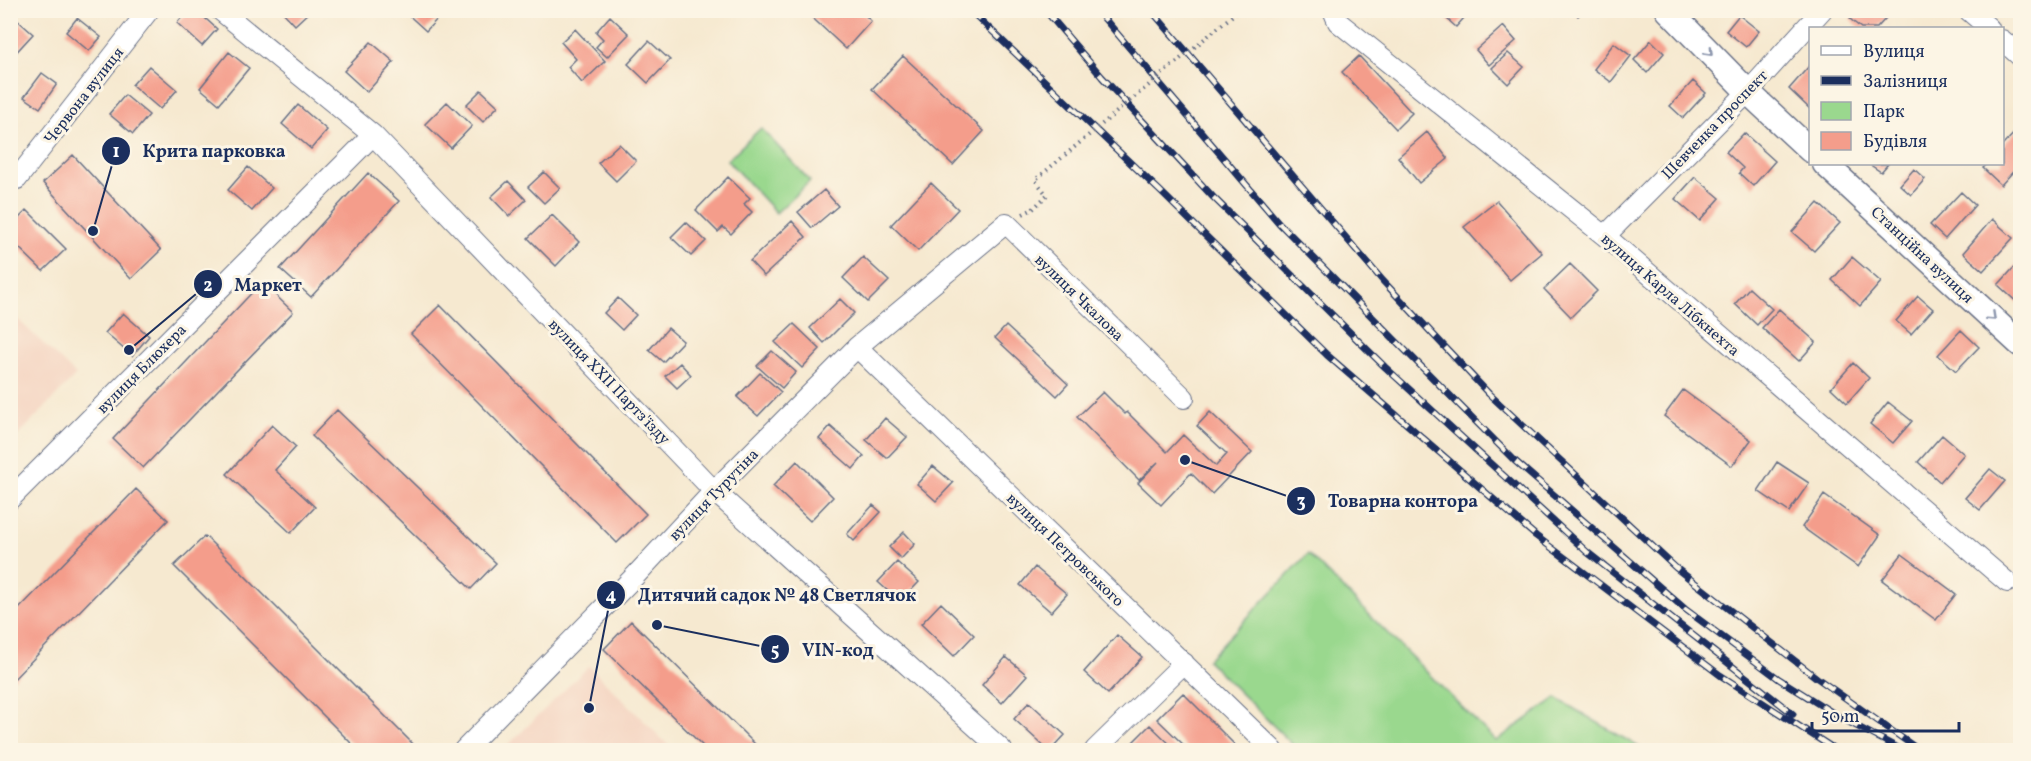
<svg xmlns="http://www.w3.org/2000/svg" width="2031" height="761" viewBox="0 0 2031 761" font-family="Vollkorn,serif">
  <style>
    .built { fill: #f4d3c0 }
    .green { fill: #9ad88e; stroke: #5a8476; stroke-width: 1.5 }
    .building { fill: #f49d8b }
    .lines { fill: none; stroke-linecap: round; stroke-linejoin: round }
    .minor-casing { stroke: #687086; stroke-width: 22 }
    .tertiary-casing { stroke: #687086; stroke-width: 27 }
    .path { stroke: #687086; stroke-width: 4; stroke-dasharray: 1.5 4.5; stroke-linecap: butt }
    .minor { stroke: #fff; stroke-width: 20 }
    .tertiary { stroke: #fff; stroke-width: 24 }
    .rail-casing { stroke: #1b2f5e; stroke-width: 7 }
    .rail { stroke: #fcf5e5; stroke-width: 4.5; stroke-dasharray: 14; stroke-linecap: butt }
    .path-bridge { stroke: #687086; stroke-width: 4; stroke-dasharray: 1.5 4.5; stroke-linecap: butt }
    .oneway { stroke: #8d97ae }
    .labels { text-anchor: middle; stroke-width: 6; stroke-linejoin: round; paint-order: stroke }
    .street-label { font-size: 16px; fill: #1b2f5e; stroke: #fcf5e5 }
    .leader { fill: none; stroke: #1b2f5e; stroke-width: 2 }
    .callout-dot { fill: #1b2f5e; stroke: #fcf5e5; stroke-width: 2 }
    .mark-label { font-size: 18px; text-anchor: middle; font-weight: bold; fill: #fff }
    .callout-label { font-size: 18px; text-anchor: middle; font-weight: bold; fill: #1b2f5e; stroke: #fcf5e5; stroke-width: 6; stroke-linejoin: round; paint-order: stroke }
  </style>
  <rect width="100%" height="100%" fill="#fcf5e5"/>
  <filter id="ink" filterUnits="userSpaceOnUse"><feTurbulence type="fractalNoise" baseFrequency=".0167" numOctaves="2"/><feDisplacementMap in="SourceGraphic" scale="12" xChannelSelector="R" yChannelSelector="G"/><feConvolveMatrix kernelMatrix="1 2 1 2 8 2 1 2 1" color-interpolation-filters="sRGB"/></filter>
  <filter id="wash" filterUnits="userSpaceOnUse"><feTurbulence type="fractalNoise" baseFrequency=".008" numOctaves="4" result="noise"/><feDisplacementMap in="SourceGraphic" scale="24" xChannelSelector="R" yChannelSelector="G"/><feGaussianBlur stdDeviation="1.35" result="paint"/><feColorMatrix in="noise" values="0 0 0 0 0 0 0 0 0 0 0 0 0 0 0 0 0 1.4 0 .05"/><feComposite in="paint" operator="in"/></filter>
  <g filter="url(#wash)">
    <rect width="100%" height="100%" fill="#f6e9d0"/>
    <path class="built" d="M10 312 76 375 11 443H10Z
      M589 666 673 750H503Z"/>
    <path class="green" d="M761 128 810 181 776 213 727 160Z
      M1308 554 1496 741 1556 698 1644 750H1298L1207 660Z"/>
    <g id="blocks">
      <path class="building" d="M188 10H196L217 29 202 46 177 23Z
        M281 10H311L295 25Z
        M403 10H434L440 16 426 31Z
        M804 10H860L871 21 846 49Z
        M1437 10H1471L1456 27Z
        M1573 10H1585L1578 16Z
        M1858 10H1893L1877 28H1861L1850 19Z
        M1739 15 1759 31 1746 47 1726 31Z
        M610 16 629 34 607 57 596 47 603 39 596 32Z
        M14 17 33 34 10 59V22Z
        M77 18 101 37 89 51 66 32Z
        M1503 26 1516 41 1489 65 1476 50Z
        M575 29 605 61 582 83 568 67 576 59 561 42Z
        M1651 40 1664 53 1647 73 1634 60Z
        M649 41 670 60 648 83 628 64Z
        M371 42 394 62 367 92 344 71Z
        M1614 43 1631 56 1611 82 1594 69Z
        M229 52 249 68 219 104 200 88Z
        M1508 53 1524 67 1508 84 1492 68Z
        M903 56 984 131 953 165 872 89Z
        M1359 56 1412 113 1396 129 1342 72Z
        M1810 65V109L1789 89Z
        M149 66 177 90 160 109 132 85Z
        M42 73 57 84 40 108 24 97Z
        M1693 81 1706 93 1683 118 1670 106Z
        M481 90 498 106 483 122 466 105Z
        M125 95 149 115 133 134 109 114Z
        M447 102 472 126 451 148 425 124Z
        M298 105 327 130 311 149 282 124Z
        M2020 127V164L2001 185 1983 168 1987 164H2002V146Z
        M1427 132 1448 159 1419 183 1398 157Z
        M1744 133 1775 161 1753 186 1739 173 1743 168 1726 152Z
        M619 144 636 161 616 181 598 163Z
        M73 155 161 250 131 279 43 183Z
        M1869 164H1888L1881 172Z
        M248 167 272 188 252 211 228 190Z
        M1914 169 1925 179 1911 195 1900 185Z
        M544 172 560 188 544 203 528 187Z
        M368 173 399 201 311 297 280 269Z
        M728 177 750 198 744 204 752 212 731 234 723 227 718 232 696 210Z
        M1695 177 1720 198 1700 221 1675 199Z
        M508 181 526 200 509 216 491 197Z
        M931 183 958 209 918 251 891 225Z
        M824 190 838 206 812 228 798 212Z
        M1961 192 1975 205 1945 239 1930 225Z
        M1497 201 1542 253 1510 280 1464 227Z
        M1818 203 1840 223 1814 251 1792 232Z
        M27 210 66 249 43 271 10 239V227Z
        M552 215 579 242 556 266 528 238Z
        M1992 219 2013 238 1983 271 1963 253Z
        M792 221 806 237 764 276 750 261Z
        M686 222 706 241 691 256 671 237Z
        M863 257 889 281 868 302 843 278Z
        M1852 257 1881 282 1860 306 1832 280Z
        M2020 261V305L1998 285Z
        M1570 264 1597 291 1571 317 1544 289Z
        M262 282 293 312 143 468 113 439Z
        M1749 288 1772 309 1757 325 1735 304Z
        M1918 296 1933 309 1911 334 1896 321Z
        M618 298 636 315 622 330 604 313Z
        M840 299 854 313 824 343 810 328Z
        M440 305 646 514 617 543 411 334Z
        M1779 309 1816 342 1799 361 1762 328Z
        M123 313 149 336 132 356 105 333Z
        M794 324 820 349 802 368 775 342Z
        M1006 326 1068 384 1057 396 995 338Z
        M668 328 683 341 663 362 649 350Z
        M1961 330 1979 347 1956 371 1938 355Z
        M772 351 796 372 782 388 757 366Z
        M680 363 691 375 677 388 665 376Z
        M1853 363 1869 378 1847 403 1831 388Z
        M760 373 781 392 758 416 737 397Z
        M1683 390 1751 440 1732 466 1664 416Z
        M1103 392 1125 414 1127 412 1167 452 1183 435 1216 466 1227 454 1197 426 1210 412 1252 452 1212 494 1191 473 1161 505 1138 483 1158 462 1139 480 1077 417Z
        M1888 402 1912 421 1893 443 1870 424Z
        M337 410 496 563 471 589 312 436Z
        M885 418 907 437 887 458 866 440Z
        M272 425 296 447 275 470 315 507 291 533 227 474Z
        M830 426 864 456 853 469 819 439Z
        M1942 435 1964 454 1940 482 1918 462Z
        M797 461 833 497 810 521 773 486Z
        M1777 462 1809 483 1789 512 1758 491Z
        M933 466 953 483 936 501 917 484Z
        M1990 469 2005 481 1980 510 1965 498Z
        M136 489 168 520 10 683V618Z
        M1824 495 1880 535 1858 567 1802 527Z
        M873 505 881 512 854 541 847 534Z
        M904 532 915 544 901 559 889 547Z
        M205 536 413 744 406 750H358L174 566Z
        M1902 554 1956 594 1936 620 1882 580Z
        M897 562 919 582 900 602 878 582Z
        M1035 567 1067 594 1051 612 1020 585Z
        M941 603 974 635 954 656 921 624Z
        M631 621 761 750H707L604 649Z
        M1117 635 1142 657 1108 694 1084 672Z
        M1006 657 1027 675 1002 703 982 685Z
        M1183 693 1240 750H1189L1157 719Z
        M1029 702 1065 735 1051 750H1048L1014 719Z
        M1150 725 1176 750H1125Z"/>
    </g>
  </g>
  <g filter="url(#ink)">
    <use href="#blocks" fill-opacity="0" stroke="#687086" stroke-width="1.5"/>
    <g class="lines">
      <g class="minor-casing">
        <path id="minor" d="M220 10 373 135 714 491 1002 750
          M1333 10 1338 22 1605 236 2007 582
          M1968 10 1989 28
          M2002 40 2020 56
          M10 172 17 179 149 10
          M1605 236 1748 92 1822 10
          M857 347 1273 750
          M10 499 373 135
          M464 750 635 576 714 491 857 347 1006 223 1184 398
          M1095 750 1184 663"/>
      </g>
      <g class="tertiary-casing">
        <path id="tertiary" d="M1668 10 1748 92 1810 150
          M1825 164 2020 344"/>
      </g>
      <path class="path" d="M1023 214 1033 209"/>
      <use href="#minor" class="minor"/>
      <use href="#tertiary" class="tertiary"/>
      <g class="rail-casing">
        <path id="rail" d="M970 10 1160 191 1327 355 1536 536 1720 675 1836 750
          M1045 10 1102 77 1213 197 1385 367 1587 552 1793 714
          M1097 10 1279 223 1515 461 1685 609 1779 679 1841 718 1902 750
          M1151 10 1383 281 1489 394 1676 568 1817 678 1919 750"/>
      </g>
      <use href="#rail" class="rail"/>
      <path class="path-bridge" d="M1033 209 1047 195 1035 180 1239 10"/>
    </g>
    <defs><path id="oneway-chevron" d="M-2-3.5L2.5 0L-2 3.5" fill="none" stroke-width="1.6" stroke-linecap="round" stroke-linejoin="round" transform="scale(1.5)"/></defs>
    <g class="oneway">
      <use href="#oneway-chevron" transform="translate(1709 52) rotate(46)"/>
      <use href="#oneway-chevron" transform="translate(1992 317) rotate(43)"/>
    </g>
  </g>
  <g class="labels">
    <g class="street-label">
      <text transform="translate(83 95) rotate(-52)" y="6">Червона вулиця</text>
      <text transform="translate(1714 124) rotate(-46)" y="6">Шевченка проспект</text>
      <text transform="translate(1923 254) rotate(43)" y="6">Станційна вулиця</text>
      <text transform="translate(1671 294) rotate(41)" y="6">вулиця Карла Лібкнехта</text>
      <text transform="translate(1080 297) rotate(44)" y="6">вулиця Чкалова</text>
      <text transform="translate(141 368) rotate(-45)" y="6">вулиця Блюхера</text>
      <text transform="translate(610 381) rotate(46)" y="6">вулиця XXII Партз'їзду</text>
      <text transform="translate(713 494) rotate(-46)" y="6">вулиця Турутіна</text>
      <text transform="translate(1066 549) rotate(44)" y="6">вулиця Петровського</text>
    </g>
  </g>
  <path class="leader" d="M93 231L116 151M129 350L208 284M1185 460L1301 501M589 708L611 595M657 625L775 649"/>
  <g class="callout-dot">
    <circle cx="93" cy="231" r="6"/>
    <circle cx="129" cy="350" r="6"/>
    <circle cx="1185" cy="460" r="6"/>
    <circle cx="589" cy="708" r="6"/>
    <circle cx="657" cy="625" r="6"/>
    <circle cx="116" cy="151" r="15"/>
    <circle cx="208" cy="284" r="15"/>
    <circle cx="1301" cy="501" r="15"/>
    <circle cx="611" cy="595" r="15"/>
    <circle cx="775" cy="649" r="15"/>
  </g>
  <g class="mark-label">
    <text x="116" y="157">1</text>
    <text x="208" y="291">2</text>
    <text x="1301" y="507">3</text>
    <text x="611" y="601">4</text>
    <text x="775" y="656">5</text>
  </g>
  <g class="callout-label">
    <text x="214" y="157">Крита парковка</text>
    <text x="268" y="291">Маркет</text>
    <text x="1403" y="507">Товарна контора</text>
    <text x="777" y="601">Дитячий садок № 48 Светлячок</text>
    <text x="838" y="656">VIN-код</text>
  </g>
  <rect width="2031" height="761" fill="none" stroke="#fcf5e5" stroke-width="36"/>
  <rect x="1809" y="27" width="195" height="138" fill="#fcf5e5" stroke="#a2a6af" stroke-width="1.5"/>
  <rect x="1821" y="46" width="30" height="9" fill="#ffffff" stroke="#a2a6af" stroke-width="1.5"/>
  <text x="1863" y="57" font-size="18" fill="#1b2f5e">Вулиця</text>
  <rect x="1821" y="76" width="30" height="9" fill="#1b2f5e" stroke="#a2a6af" stroke-width="1.5"/>
  <text x="1863" y="87" font-size="18" fill="#1b2f5e">Залізниця</text>
  <rect x="1821" y="102" width="30" height="18" fill="#9ad88e" stroke="#a2a6af" stroke-width="1.5"/>
  <text x="1863" y="117" font-size="18" fill="#1b2f5e">Парк</text>
  <rect x="1821" y="132" width="30" height="18" fill="#f49d8b" stroke="#a2a6af" stroke-width="1.5"/>
  <text x="1863" y="147" font-size="18" fill="#1b2f5e">Будівля</text>
  <path d="M1812 722v9h147v-9" fill="none" stroke="#1b2f5e" stroke-width="3"/>
  <text x="1821" y="722" font-size="18" fill="#1b2f5e" stroke="#fcf5e5" stroke-width="4.5" paint-order="stroke">50 m</text>
</svg>
